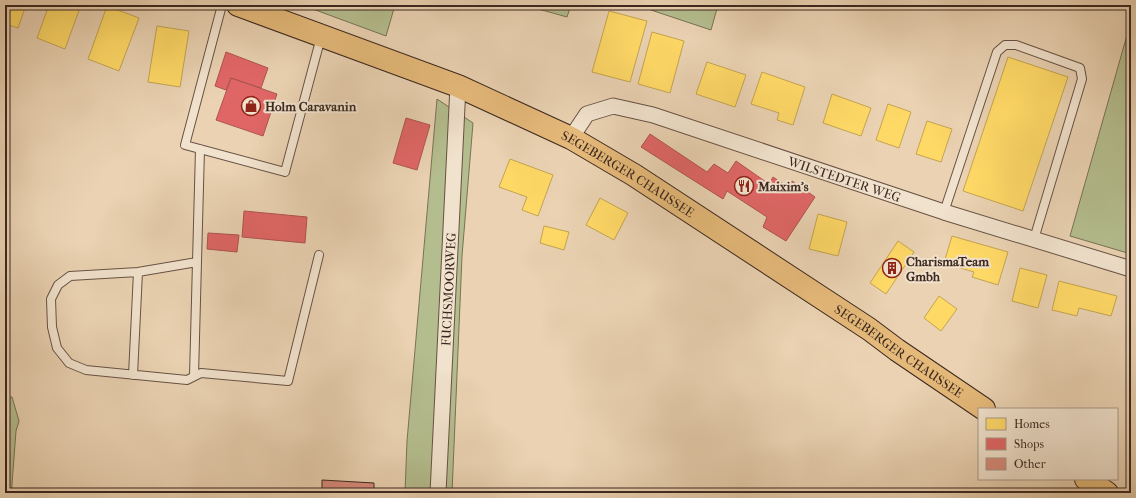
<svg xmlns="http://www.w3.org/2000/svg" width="1136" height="498" viewBox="0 0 1136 498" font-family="'IM FELL French Canon',serif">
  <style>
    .green { fill: #b4bd8e; stroke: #787257 }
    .homes { fill: #ffd966; stroke: #c4a451 }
    .shops { fill: #e06666; stroke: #ae5351 }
    .building { fill: #d88a7b; stroke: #3b2820 }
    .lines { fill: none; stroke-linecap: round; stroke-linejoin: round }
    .service-casing { stroke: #675244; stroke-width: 10 }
    .minor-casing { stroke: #675244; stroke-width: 17 }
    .primary-casing { stroke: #3b2820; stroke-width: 24 }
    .service { stroke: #f1e2cd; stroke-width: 8 }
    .minor { stroke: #f1e2cd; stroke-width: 15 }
    .primary { stroke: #e5b979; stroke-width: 22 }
    .labels { text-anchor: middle; stroke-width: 4; stroke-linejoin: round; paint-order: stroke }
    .poi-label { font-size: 13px; font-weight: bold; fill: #3b2820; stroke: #f1e2cd; text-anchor: start }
    .street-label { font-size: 13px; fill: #3b2820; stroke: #f1e2cd }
  </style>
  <rect width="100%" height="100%" fill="#ead2b2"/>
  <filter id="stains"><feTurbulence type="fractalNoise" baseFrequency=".005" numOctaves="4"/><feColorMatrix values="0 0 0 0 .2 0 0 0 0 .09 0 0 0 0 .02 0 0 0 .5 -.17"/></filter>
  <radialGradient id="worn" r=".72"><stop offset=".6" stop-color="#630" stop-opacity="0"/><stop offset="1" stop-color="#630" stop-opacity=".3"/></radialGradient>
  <path class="green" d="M302 5H395L386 36Z
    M524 5H571L567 17Z
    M653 5H718L711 30 651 10Z
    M1131 21V254L1070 236Z
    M437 99 473 123 462 256 452 493H405L407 441Z
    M5 397H12L19 421 16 431 12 484V493H5Z"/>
  <path class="homes" d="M5 5H26L18 28 5 24Z
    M49 5H81L65 49 37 38Z
    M107 6 139 18 119 71 88 59Z
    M609 11 647 21 630 82 592 72Z
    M157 26 189 31 180 87 148 82Z
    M652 32 684 41 670 93 638 84Z
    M1008 57 1068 77 1023 211 963 191Z
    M707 62 746 75 735 107 696 94Z
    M762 72 805 87 793 125 777 120 779 113 751 104Z
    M832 94 871 108 861 136 823 123Z
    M888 104 911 112 899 148 876 140Z
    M927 121 952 129 941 162 916 154Z
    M510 159 553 175 538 216 522 210 527 197 499 187Z
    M600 198 628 213 614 240 586 225Z
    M818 214 847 222 838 256 809 249Z
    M544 226 569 232 564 250 540 243Z
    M952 236 1008 252 998 285 972 277 974 272 944 263Z
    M898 241 914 252 886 294 870 283Z
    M1020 268 1047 275 1038 308 1012 301Z
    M1059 281 1117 296 1111 316 1079 308 1077 316 1052 310Z
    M939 296 957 309 941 331 924 318Z"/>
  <path class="shops" d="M226 52 268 68 261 88 231 78 226 90 215 86Z
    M231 78 277 94 263 136 216 120Z
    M406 118 430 125 417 170 393 163Z
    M650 134 707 172 714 164 728 173 736 161 769 184 773 177 789 188 792 181 815 197 786 241 763 227 767 217 727 191 723 199 641 147Z
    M244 211 307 217 305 243 242 237Z
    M208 233 239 235 237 252 207 249Z"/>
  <path class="building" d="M322 480 374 483V493H322Z"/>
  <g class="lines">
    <g class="service-casing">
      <path id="service" d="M222 5 185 145 285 172 321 37
        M200 149 197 262 138 272 70 276 58 285 51 299 52 327 57 348 69 363 86 370 187 380 201 373 288 381 319 255
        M944 212 997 52 1005 45H1016L1080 68 1082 79 1034 239
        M133 375 138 272
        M194 376 197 262"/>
    </g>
    <g class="minor-casing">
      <g id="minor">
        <path id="s1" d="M571 138 587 114 613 106 653 115 944 212 1131 269"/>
        <path id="s2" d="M438 493 458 86"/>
      </g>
    </g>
    <g class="primary-casing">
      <g id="primary">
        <path id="s3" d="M238 5 458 86 571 138 634 175 869 329 897 350 984 409"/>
        <path d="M1086 479 1107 493"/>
      </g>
    </g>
    <use href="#service" class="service"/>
    <use href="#minor" class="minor"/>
    <use href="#primary" class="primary"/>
  </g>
  <defs>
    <g id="shop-ring" transform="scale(1)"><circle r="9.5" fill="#f1e2cd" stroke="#8f2418" stroke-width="1.5"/><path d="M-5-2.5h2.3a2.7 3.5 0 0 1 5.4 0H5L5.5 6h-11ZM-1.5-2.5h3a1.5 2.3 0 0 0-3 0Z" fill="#8f2418"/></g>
    <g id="restaurant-ring" transform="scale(1)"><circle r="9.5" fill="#f1e2cd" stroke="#8f2418" stroke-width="1.5"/><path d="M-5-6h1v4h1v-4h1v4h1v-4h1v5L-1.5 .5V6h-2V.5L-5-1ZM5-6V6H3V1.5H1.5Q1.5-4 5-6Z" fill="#8f2418"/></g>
    <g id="building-ring" transform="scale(1)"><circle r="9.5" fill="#f1e2cd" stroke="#8f2418" stroke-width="1.5"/><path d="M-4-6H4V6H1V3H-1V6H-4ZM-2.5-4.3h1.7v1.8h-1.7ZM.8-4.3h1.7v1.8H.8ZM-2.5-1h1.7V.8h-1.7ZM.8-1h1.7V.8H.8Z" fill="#8f2418"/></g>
  </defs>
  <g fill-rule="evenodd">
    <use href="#shop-ring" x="251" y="106"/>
    <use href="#restaurant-ring" x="744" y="186"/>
    <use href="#building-ring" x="892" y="268"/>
  </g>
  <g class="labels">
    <g class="poi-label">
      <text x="265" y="111">Holm Caravanin</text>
      <text x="758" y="191">Maixim's</text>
      <text x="906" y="266">CharismaTeam<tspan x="906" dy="15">Gmbh</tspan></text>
    </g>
    <g class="street-label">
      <text dy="5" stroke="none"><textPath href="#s3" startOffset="426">SEGEBERGER CHAUSSEE</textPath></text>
      <text dy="5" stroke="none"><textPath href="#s1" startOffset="299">WILSTEDTER WEG</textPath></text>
      <text dy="5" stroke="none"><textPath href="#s2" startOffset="204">FUCHSMOORWEG</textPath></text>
      <text dy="5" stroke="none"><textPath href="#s3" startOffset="750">SEGEBERGER CHAUSSEE</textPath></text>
    </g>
  </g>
  <rect width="1136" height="498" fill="none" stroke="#ead2b2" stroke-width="20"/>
  <rect x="6" y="6" width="1124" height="486" fill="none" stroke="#3b2820" stroke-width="2"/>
  <rect x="10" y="10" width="1116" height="478" fill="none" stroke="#3b2820"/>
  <rect x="978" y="408" width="140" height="72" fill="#f1e2cd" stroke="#a89888"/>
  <rect x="986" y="418" width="20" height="12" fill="#ffd966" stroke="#a89888"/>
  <text x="1014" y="428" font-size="12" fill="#3b2820">Homes</text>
  <rect x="986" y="438" width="20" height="12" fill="#e06666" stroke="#a89888"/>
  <text x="1014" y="448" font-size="12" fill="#3b2820">Shops</text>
  <rect x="986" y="458" width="20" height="12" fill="#d88a7b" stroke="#a89888"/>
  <text x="1014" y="468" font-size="12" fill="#3b2820">Other</text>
  <rect width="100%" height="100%" filter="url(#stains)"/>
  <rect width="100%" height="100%" fill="url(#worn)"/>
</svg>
